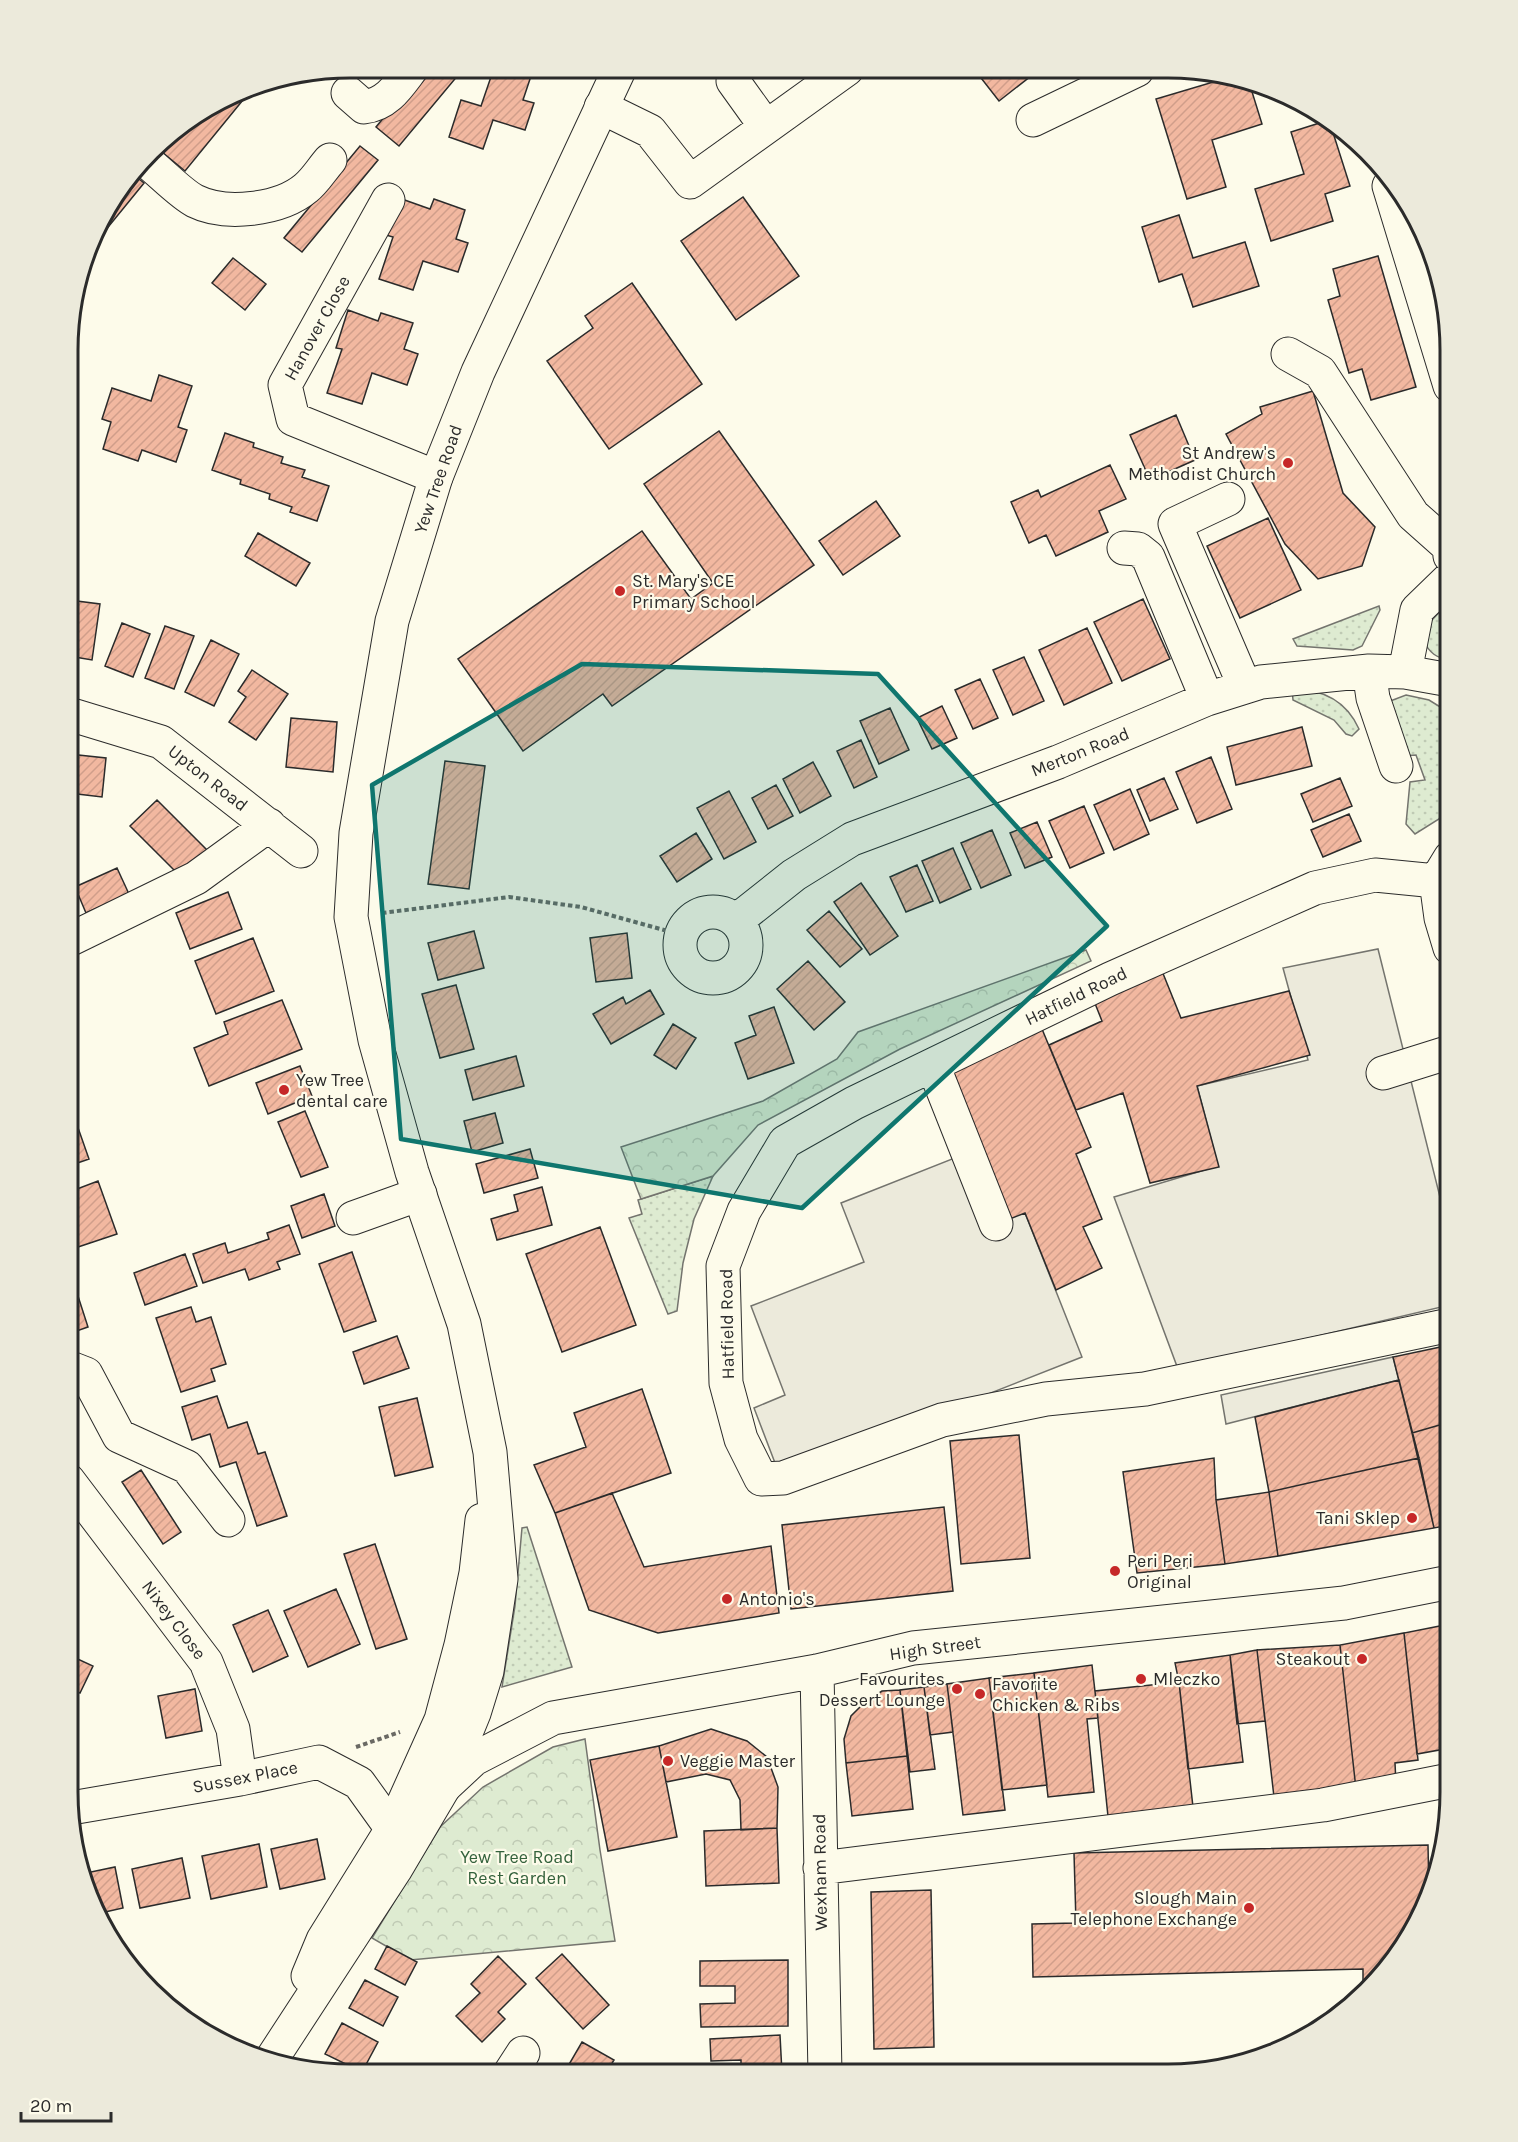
<svg xmlns="http://www.w3.org/2000/svg" width="1518" height="2142" viewBox="0 0 1518 2142" font-family="Karla,sans-serif">
  <style>
    .grass { fill: url(#grass-dots); stroke: #74746e; stroke-width: 1.5 }
    .forest { fill: url(#forest-crowns); stroke: #74746e; stroke-width: 1.5 }
    .parking { fill: #eceadb; stroke: #74746e; stroke-width: 1.5 }
    .building { fill: url(#building-hatch); stroke: #2b2b2b; stroke-width: 1.5 }
    .lines { fill: none; stroke-linecap: round; stroke-linejoin: round }
    .minor-casing { stroke: #2b2b2b; stroke-width: 35 }
    .major-casing { stroke: #2b2b2b; stroke-width: 35 }
    .path { stroke: #6a6964; stroke-width: 4; stroke-dasharray: 4.5 3; stroke-linecap: butt }
    .minor { stroke: #fdfbea; stroke-width: 33 }
    .major { stroke: #fdfbea; stroke-width: 33 }
    .marked { fill: #0f766e; fill-opacity: 0.2; stroke: #0f766e; stroke-width: 4.5; stroke-linejoin: round }
    .poi-dot { fill: #c62828; stroke: #fdfbea; stroke-width: 2 }
    .labels { text-anchor: middle; stroke-width: 4.5; stroke-linejoin: round; paint-order: stroke }
    .street-label { font-size: 18px; fill: #2b2b2b; stroke: #fdfbea }
    .poi-label { font-size: 18px; fill: #2b2b2b; stroke: #fdfbea; text-anchor: start }
    .park-label { font-size: 18px; fill: #34623c; stroke: #fdfbea }
    .rim { fill: none; stroke: #2b2b2b; stroke-width: 3 }
  </style>
  <defs>
    <pattern id="grass-dots" width="8" height="8" patternUnits="userSpaceOnUse" patternTransform="scale(1.5)"><rect width="8" height="8" fill="#deebd1"/><path d="M2 2h.1M6 6h.1" fill="none" stroke="#bfcab4" stroke-width="1.8" stroke-linecap="round"/></pattern>
    <pattern id="forest-crowns" width="20" height="18" patternUnits="userSpaceOnUse" patternTransform="scale(1.5)"><rect width="20" height="18" fill="#deebd1"/><path d="M2 6a3 3 0 1 1 6 0M12 15a3 3 0 1 1 6 0" fill="none" stroke="#bfcab4"/></pattern>
    <pattern id="building-hatch" width="6" height="6" patternUnits="userSpaceOnUse" patternTransform="scale(1.5)"><rect width="6" height="6" fill="#f2b8a0"/><path d="M-1 1l2-2M0 6l6-6M5 7l2-2" fill="none" stroke="#d09e8a"/></pattern>
  </defs>
  <rect width="100%" height="100%" fill="#fdfbea"/>
  <path class="grass" d="M1450 601V661C1436 657 1430 654 1423 640L1431 621Z
    M1379 606 1380 610 1362 646 1353 650 1297 646 1293 639Z
    M1292 689C1322 689 1346 700 1359 729L1352 736 1346 734 1334 720 1293 700Z
    M1406 695 1429 700 1450 713V802L1439 819 1415 834 1406 824 1410 782 1425 780 1416 755 1402 756 1385 703Z
    M713 1176 694 1219 683 1263 677 1311 668 1314 629 1218 642 1214 638 1200Z
    M527 1527 572 1667 502 1687 515 1606 522 1528Z"/>
  <path class="forest" d="M1086 950 1091 961 900 1049 758 1125 713 1176 641 1199 621 1147 763 1101 837 1059 858 1032Z
    M585 1739 600 1850 615 1941 410 1960 372 1938 440 1827 483 1787 553 1747Z"/>
  <path class="parking" d="M1378 949 1450 1237V1305L1178 1369 1114 1197 1218 1166 1197 1086 1308 1060 1283 968Z
    M957 1157 1025 1213 1082 1357 780 1476 754 1408 785 1395 751 1306 864 1262 841 1203Z
    M1393 1357 1399 1380 1226 1424 1221 1395Z"/>
  <path class="building" d="M425 68H464L399 146 376 127Z
    M494 68H526L533 70 523 100 534 103 525 130 493 120 483 149 449 137 461 100 481 106Z
    M974 69H1040L999 101Z
    M1230 77 1249 82 1262 124 1212 140 1226 187 1187 199 1156 99Z
    M256 84 185 171 156 147 164 137Z
    M1329 120 1350 186 1325 194 1333 221 1271 241 1255 189 1304 174 1291 132Z
    M360 146 378 160 302 252 284 238Z
    M134 175 144 183 105 231 100 226 105 209Z
    M743 197 799 276 736 320 681 241Z
    M399 198 430 209 434 199 465 210 456 239 468 243 458 272 423 261 413 290 379 279 393 237 386 235Z
    M1179 215 1193 258 1245 242 1259 286 1193 307 1182 274 1159 282 1142 227Z
    M1378 256 1416 387 1371 400 1362 369 1349 373 1328 300 1340 296 1333 269Z
    M233 258 266 284 245 310 212 283Z
    M632 283 702 384 609 449 547 361 593 328 585 316Z
    M348 310 378 321 381 313 413 323 404 349 418 354 407 385 372 373 362 404 327 393 342 349 336 348Z
    M159 375 192 386 178 427 187 430 176 462 142 450 138 461 103 449 111 422 102 419 112 388 151 401Z
    M1313 391 1343 493 1375 527 1362 566 1318 579 1285 544 1226 434 1262 414 1260 407Z
    M1176 415 1195 460 1150 480 1130 435Z
    M719 431 814 565 612 706 603 694 523 751 458 659 642 531 691 599 713 583 644 484Z
    M225 433 254 443 253 447 283 457 281 463 305 470 302 477 329 486 317 521 290 512 292 507 269 499 270 494 240 484 241 480 212 470Z
    M1110 465 1126 499 1099 511 1108 532 1056 556 1046 535 1029 543 1011 502 1038 490 1041 497Z
    M876 501 900 536 843 575 819 541Z
    M1268 518 1301 590 1240 618 1207 546Z
    M258 533 310 563 296 586 245 556Z
    M1143 599 1170 659 1122 681 1094 622Z
    M69 600 100 604 92 660 69 656Z
    M122 623 150 634 133 677 105 666Z
    M165 626 194 636 174 689 145 678Z
    M1087 628 1112 683 1064 705 1039 650Z
    M211 640 239 654 214 706 185 692Z
    M1024 657 1044 701 1013 715 993 670Z
    M252 670 288 694 256 740 229 722 246 697 238 691Z
    M980 679 998 718 973 729 955 690Z
    M942 706 957 738 932 749 917 718Z
    M890 708 909 750 879 764 860 721Z
    M291 718 337 722 333 772 286 767Z
    M1302 727 1312 766 1236 785 1227 747Z
    M861 740 877 777 854 788 837 751Z
    M69 754 106 758 102 797 69 793Z
    M1211 757 1232 809 1197 823 1176 772Z
    M445 761 485 766 469 889 428 884Z
    M813 762 831 796 800 813 783 779Z
    M1164 778 1178 809 1150 821 1137 790Z
    M1340 778 1352 806 1313 822 1301 794Z
    M776 785 793 816 768 829 752 798Z
    M1130 789 1149 834 1114 850 1094 805Z
    M729 791 756 842 724 859 697 808Z
    M157 800 209 852 183 879 130 826Z
    M1084 806 1104 853 1070 868 1049 821Z
    M1349 814 1361 841 1323 857 1311 830Z
    M1037 822 1052 857 1025 868 1010 833Z
    M992 830 1011 875 981 888 961 843Z
    M696 833 712 859 677 882 660 856Z
    M953 848 971 889 940 903 922 861Z
    M917 865 933 901 906 912 890 877Z
    M117 868 129 894 86 913 75 887Z
    M861 883 898 936 870 955 834 902Z
    M228 892 242 929 190 949 176 913Z
    M829 911 862 949 840 967 807 930Z
    M474 931 484 968 438 980 428 943Z
    M627 933 632 978 596 982 590 938Z
    M253 938 274 991 216 1014 195 961Z
    M808 961 845 1002 814 1030 777 989Z
    M1162 971 1181 1018 1289 991 1310 1055 1197 1086 1219 1167 1150 1183 1123 1093 1076 1110 1049 1045 1102 1021 1094 1001Z
    M456 985 474 1049 440 1058 422 994Z
    M650 990 664 1014 611 1044 593 1014 623 997 626 1004Z
    M282 1000 302 1049 209 1086 194 1048 228 1034 224 1022Z
    M774 1007 794 1063 748 1079 735 1043 756 1035 749 1016Z
    M673 1024 696 1038 676 1069 654 1055Z
    M1042 1029 1091 1147 1076 1154 1102 1219 1083 1227 1102 1268 1056 1290 1025 1213 1002 1222 946 1073Z
    M516 1056 524 1086 473 1100 465 1070Z
    M300 1066 312 1096 268 1114 256 1083Z
    M305 1111 328 1167 301 1177 278 1122Z
    M495 1113 503 1143 472 1152 464 1121Z
    M76 1122 89 1159 69 1166V1125Z
    M530 1149 538 1178 484 1193 476 1164Z
    M98 1181 117 1234 75 1248 68 1230 69 1192Z
    M542 1187 552 1225 497 1240 491 1219 518 1211 514 1195Z
    M324 1194 335 1226 302 1238 291 1206Z
    M289 1225 300 1254 277 1262 280 1269 249 1280 245 1269 203 1283 193 1254 225 1243 228 1253 269 1239 267 1233Z
    M600 1227 636 1325 562 1352 526 1254Z
    M352 1252 376 1321 344 1332 319 1264Z
    M185 1254 197 1286 145 1305 134 1273Z
    M77 1293 88 1327 68 1334V1296Z
    M191 1307 196 1322 211 1317 226 1364 211 1369 215 1381 181 1392 156 1318Z
    M397 1336 409 1368 364 1384 353 1352Z
    M1450 1345V1422L1412 1433 1393 1357Z
    M1399 1380 1419 1458 1269 1492 1255 1417Z
    M642 1389 671 1473 555 1513 534 1465 586 1447 574 1413Z
    M217 1396 228 1428 247 1422 258 1454 265 1452 287 1516 257 1526 236 1462 220 1467 210 1434 192 1440 182 1407Z
    M417 1398 433 1467 395 1476 379 1407Z
    M1450 1422V1525L1434 1528 1412 1433Z
    M1019 1435 1030 1558 961 1564 950 1441Z
    M1214 1458 1216 1500 1225 1564 1137 1573 1123 1472Z
    M1419 1458 1434 1528 1278 1556 1269 1492Z
    M141 1470 181 1532 163 1544 122 1482Z
    M1269 1492 1278 1556 1225 1564 1216 1500Z
    M612 1493 644 1567 771 1546 779 1613 658 1633 589 1610 555 1513Z
    M944 1507 953 1591 791 1609 782 1525Z
    M375 1544 407 1639 376 1649 344 1554Z
    M336 1589 360 1644 308 1667 284 1611Z
    M268 1610 288 1656 253 1672 233 1625Z
    M1450 1624V1748L1417 1754 1404 1633Z
    M1404 1633 1418 1760 1395 1763 1396 1784 1356 1789 1340 1645Z
    M1340 1645 1356 1789 1274 1797 1257 1650Z
    M1257 1650 1265 1721 1237 1724 1230 1655Z
    M69 1655 93 1666 80 1693 68 1688Z
    M1230 1655 1243 1762 1188 1769 1179 1682 1175 1663Z
    M1092 1665 1098 1718 1087 1719 1094 1792 1048 1797 1034 1673Z
    M1034 1673 1047 1785 1002 1790 989 1678Z
    M989 1678 1005 1810 963 1815 947 1684Z
    M1179 1682 1194 1816 1109 1826 1095 1691Z
    M947 1684 953 1732 930 1735 924 1687Z
    M924 1687 935 1769 910 1772 900 1690Z
    M195 1689 202 1731 166 1738 158 1696Z
    M900 1690 907 1756 846 1763 844 1739 851 1716 865 1702 882 1691Z
    M711 1729 747 1741 767 1757 778 1787 777 1828 741 1830 740 1800 730 1780 706 1774 666 1782 659 1746Z
    M659 1746 677 1837 608 1851 590 1760Z
    M907 1756 913 1809 852 1816 846 1763Z
    M777 1828 779 1883 706 1886 704 1831Z
    M317 1839 325 1879 280 1889 271 1849Z
    M259 1844 267 1887 211 1899 202 1856Z
    M1428 1845 1429 1893H1431L1403 1949 1363 1994V1969L1033 1977 1032 1924 1076 1923 1074 1853Z
    M182 1858 190 1898 140 1908 132 1869Z
    M115 1867 123 1908 96 1914 86 1873Z
    M931 1890 934 2047 874 2049 871 1892Z
    M387 1946 417 1962 405 1985 375 1969Z
    M562 1954 609 2005 583 2029 536 1978Z
    M498 1956 526 1984 498 2012 505 2019 482 2042 456 2016 480 1993 471 1984Z
    M788 1960V2026L701 2027 700 2004 735 2003V1986H700V1961Z
    M365 1980 398 1997 383 2026 349 2008Z
    M342 2023 378 2042 362 2072 325 2054Z
    M780 2035 782 2073H741V2060L711 2061 710 2039Z
    M582 2042 614 2060 606 2073H564Z
    M323 2064 338 2072H319Z"/>
  <g class="lines">
    <g class="minor-casing">
      <path id="minor" d="M733 81 766 127
        M348 93 364 107C388 104 399 85 412 68
        M601 107 650 131 690 182 847 69
        M1033 120 1137 70
        M145 160C159 171 181 194 195 201 225 216 280 210 306 188 315 181 322 169 330 160
        M1389 186 1450 386
        M388 200 285 385 293 419 436 477
        M1288 354 1320 372 1413 515 1449 547 1450 556
        M1228 499 1175 524 1245 687
        M1124 548 1138 549 1148 557 1207 699
        M1369 671 1373 698 1396 766
        M1405 672 1417 610 1450 578
        M69 714 161 742 301 851
        M1436 881 1375 875 1315 888 1110 979 854 1103 785 1142 744 1211 723 1266 726 1383 741 1439 761 1479 783 1478 942 1420 1046 1399 1145 1389 1450 1325
        M680 945a33 33 0 1 1 66 0a33 33 0 1 1-66 0Z
        M736 921 794 875 852 839 1058 762 1207 699 1261 682 1369 671 1405 672 1450 680
        M69 940 196 878 269 825
        M1450 948 1441 918 1436 881 1450 858
        M933 1065 996 1224
        M1383 1073 1450 1052
        M353 1218 420 1194
        M68 1367 86 1374 119 1436 187 1467 228 1520
        M68 1480 206 1662 233 1729 240 1779
        M817 1671 825 2074
        M444 1787 474 1759 553 1718 817 1671 913 1648 1344 1603 1450 1582
        M71 1808 240 1779 319 1762 359 1783 392 1829
        M820 1868 1323 1805 1450 1780
        M510 2073 523 2053"/>
    </g>
    <g class="major-casing">
      <path id="major" d="M308 1976 323 1940 392 1829 441 1720 461 1645 476 1573 482 1520
        M273 2057 395 1870 444 1787 474 1713 487 1671 501 1579 490 1452 464 1324 412 1172 375 1040 351 917 356 833 392 621 436 477 478 372 620 68"/>
    </g>
    <path class="path" d="M382 913 509 897 581 907 682 935
      M356 1747 400 1732"/>
    <use href="#minor" class="minor"/>
    <use href="#major" class="major"/>
  </g>
  <path class="marked" d="M582 664 878 674 1107 926 802 1208 401 1139 372 785Z"/>
  <g class="poi-dot">
    <circle cx="1288" cy="463" r="6"/>
    <circle cx="620" cy="591" r="6"/>
    <circle cx="284" cy="1090" r="6"/>
    <circle cx="1412" cy="1518" r="6"/>
    <circle cx="1115" cy="1571" r="6"/>
    <circle cx="727" cy="1599" r="6"/>
    <circle cx="1362" cy="1659" r="6"/>
    <circle cx="1141" cy="1679" r="6"/>
    <circle cx="957" cy="1689" r="6"/>
    <circle cx="980" cy="1694" r="6"/>
    <circle cx="668" cy="1761" r="6"/>
    <circle cx="1249" cy="1908" r="6"/>
  </g>
  <g class="labels">
    <g class="street-label">
      <text transform="translate(317 328) rotate(-61)" y="6">Hanover Close</text>
      <text transform="translate(438 479) rotate(-71)" y="6">Yew Tree Road</text>
      <text transform="translate(1080 752) rotate(-22)" y="6">Merton Road</text>
      <text transform="translate(208 778) rotate(38)" y="6">Upton Road</text>
      <text transform="translate(1076 996) rotate(-26)" y="6">Hatfield Road</text>
      <text transform="translate(727 1324) rotate(-91)" y="6">Hatfield Road</text>
      <text transform="translate(174 1620) rotate(53)" y="6">Nixey Close</text>
      <text transform="translate(935 1648) rotate(-8)" y="6">High Street</text>
      <text transform="translate(245 1777) rotate(-11)" y="6">Sussex Place</text>
      <text transform="translate(820 1872) rotate(-91)" y="6">Wexham Road</text>
    </g>
    <g class="poi-label">
      <text x="1276" y="459" text-anchor="end">St Andrew's<tspan x="1276" dy="21">Methodist Church</tspan></text>
      <text x="632" y="587">St. Mary's CE<tspan x="632" dy="21">Primary School</tspan></text>
      <text x="296" y="1086">Yew Tree<tspan x="296" dy="21">dental care</tspan></text>
      <text x="1400" y="1524" text-anchor="end">Tani Sklep</text>
      <text x="1127" y="1567">Peri Peri<tspan x="1127" dy="21">Original</tspan></text>
      <text x="739" y="1605">Antonio's</text>
      <text x="1350" y="1665" text-anchor="end">Steakout</text>
      <text x="945" y="1685" text-anchor="end">Favourites<tspan x="945" dy="21">Dessert Lounge</tspan></text>
      <text x="1153" y="1685">Mleczko</text>
      <text x="992" y="1690">Favorite<tspan x="992" dy="21">Chicken &amp; Ribs</tspan></text>
      <text x="680" y="1767">Veggie Master</text>
      <text x="1237" y="1904" text-anchor="end">Slough Main<tspan x="1237" dy="21">Telephone Exchange</tspan></text>
    </g>
    <g class="park-label">
      <text x="517" y="1863">Yew Tree Road<tspan x="517" dy="21">Rest Garden</tspan></text>
    </g>
  </g>
  <path d="M0 0H1518V2142H0ZM350 78H1168A272 272 0 0 1 1440 350V1792A272 272 0 0 1 1168 2064H350A272 272 0 0 1 78 1792V350A272 272 0 0 1 350 78Z" fill="#eceadb" fill-rule="evenodd"/>
  <path class="rim" d="M350 78H1168A272 272 0 0 1 1440 350V1792A272 272 0 0 1 1168 2064H350A272 272 0 0 1 78 1792V350A272 272 0 0 1 350 78Z"/>
  <path d="M21 2112v9h90v-9" fill="none" stroke="#2b2b2b" stroke-width="3"/>
  <text x="30" y="2112" font-size="18" fill="#2b2b2b" stroke="#fdfbea" stroke-width="4.5" paint-order="stroke">20 m</text>
</svg>
